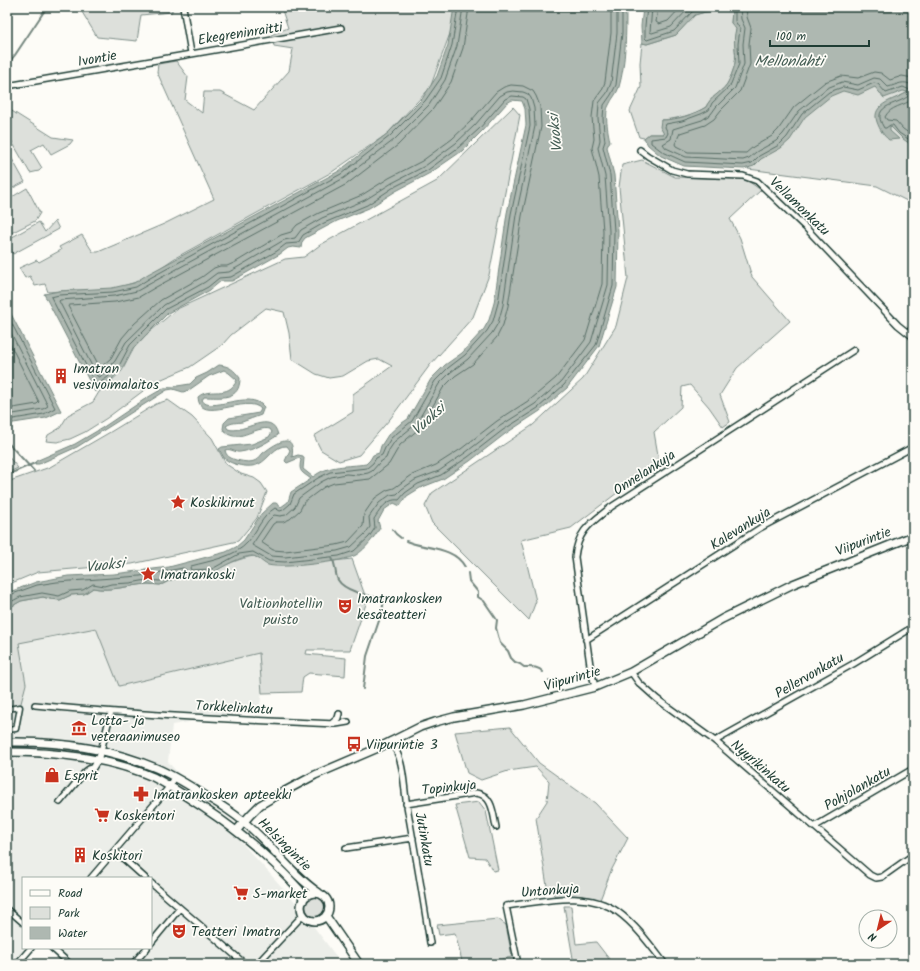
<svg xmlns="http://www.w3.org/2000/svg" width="920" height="971" viewBox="0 0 920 971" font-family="Kalam,sans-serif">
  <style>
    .built { fill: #eceee9 }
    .green { fill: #dde0db; stroke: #7e8e88 }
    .water { fill: #aeb8b1; stroke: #75877f }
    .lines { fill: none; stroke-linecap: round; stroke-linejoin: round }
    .shore { stroke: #586e66; stroke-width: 1 }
    .stream { stroke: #75877f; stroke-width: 2 }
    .pedestrian-casing { stroke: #1f3d34; stroke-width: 7 }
    .minor-casing { stroke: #1f3d34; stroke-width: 8 }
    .secondary-casing { stroke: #1f3d34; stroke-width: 10 }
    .pedestrian { stroke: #fdfcf7; stroke-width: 4 }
    .minor { stroke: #fdfcf7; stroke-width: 5 }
    .secondary { stroke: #fdfcf7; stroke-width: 7 }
    .labels { text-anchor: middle; stroke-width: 3.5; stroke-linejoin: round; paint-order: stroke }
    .street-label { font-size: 14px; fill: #1f3d34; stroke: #fdfcf7 }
    .poi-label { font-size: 14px; fill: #1f3d34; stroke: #fdfcf7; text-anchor: start }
    .park-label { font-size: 14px; fill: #455e55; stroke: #fdfcf7 }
    .water-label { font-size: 15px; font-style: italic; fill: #435c53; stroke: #fdfcf7 }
  </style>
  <rect width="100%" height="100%" fill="#fdfcf7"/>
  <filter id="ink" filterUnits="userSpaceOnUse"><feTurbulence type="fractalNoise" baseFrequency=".025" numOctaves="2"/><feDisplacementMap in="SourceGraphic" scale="8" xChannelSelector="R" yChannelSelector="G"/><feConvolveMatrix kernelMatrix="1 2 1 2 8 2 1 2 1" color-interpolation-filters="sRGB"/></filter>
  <g filter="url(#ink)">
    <path class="built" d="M96 628 120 686 259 653 262 693 259 710 172 725 168 762 292 898 342 964H76L57 948H151V878H23V948H25L11 964H7V709L26 684 18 642Z"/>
    <path class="green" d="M79 7H172V12L141 15 137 41 97 37Z
      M281 7H456L452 28 430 88 387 134 332 172 175 258 142 280 108 291 72 290 48 292 45 284 35 286 30 276 25 278 19 268 37 260 39 262 61 250 59 247 82 235 93 252H98L164 224 214 199 157 72 158 64 176 61 188 77 185 100 202 113 204 92H220L254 110 289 71 293 49 274 46 271 35 288 28Z
      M727 7H731L732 11 731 23 737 29C732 42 737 51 735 63 734 69 730 79 727 84 721 93 710 97 706 107 693 115 677 119 661 120L665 134H649L644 138 639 137 630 111 641 87 640 63 642 43 647 44 676 35 694 15 705 12 717 11Z
      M879 83 913 89 895 99 913 137V204L877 186 748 169 823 94Z
      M513 107 520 115 489 275 473 317 430 365 390 419 359 455 339 461 321 450 314 436 353 412V394L392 366 379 359 368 361 343 376 329 378 316 374 292 359 289 333 284 312 266 308 231 335 222 345 190 367 155 382 107 418 85 432 70 439 57 442 46 441 48 435 60 428 68 415 93 402 99 392 122 371 134 348 146 335 177 309 285 259 304 257 320 245 437 181Z
      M7 108 53 137 73 140 70 144 51 154 44 143 31 150 42 168 39 171 30 173 7 133Z
      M7 150 25 182 7 191Z
      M642 160 675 177 745 179 761 190 730 219 740 238 752 277 790 321 737 368 720 395 730 422 723 427 709 407 690 385 682 387 681 407 654 432 659 461 571 528 521 540 536 601 529 620 432 523 425 506 432 493 533 425 583 379 616 326 628 278 619 187 622 165Z
      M27 188 40 213 35 221 7 235V200Z
      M55 221 59 229 13 254 7 240 39 222 45 232Z
      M168 400 192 417 212 438 226 464 241 474 254 478 261 483 267 492 257 518 238 541 132 564 38 572 7 585V482L50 467 112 431 156 404Z
      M7 455 18 468 7 473Z
      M254 556 259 559 333 561 352 559 367 601 350 650H307L306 654 346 658 345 676 309 673 303 677 301 692 262 693 259 653 119 686 96 628 19 643 26 684 20 707 7 709V609L21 601 43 597 50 599 60 600 71 595 84 594 93 588C110 592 130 585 148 584 152 584 156 585 160 585 164 584 168 581 171 580 186 576 198 572 213 573 223 565 241 558 254 556Z
      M510 727 539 763 595 803 628 838 611 871 600 900C585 895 571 894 555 896L547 886 536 818 547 801 549 781 536 767 508 771 481 780 467 773 455 732Z
      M479 802 486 811 498 870 493 871 485 858 470 857 455 805Z
      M306 907a10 10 0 1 1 20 0a10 10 0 1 1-20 0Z
      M564 906H571L576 944 596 942 613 964H574Z
      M498 919 506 925 512 957 490 961V964H466L462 961 455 933 439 935 437 925Z"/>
    <path class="water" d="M454 7H626C626 31 626 63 619 87 617 94 612 98 609 105 604 112 608 133 610 141L607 147 614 175 618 231 617 287 599 346 567 388 540 411 505 434 470 461 443 479 420 488 407 496 400 506 394 503 384 510 378 521 380 528C374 537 366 549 356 555 344 562 281 569 268 565 262 563 258 556 252 556 242 556 221 567 213 573 198 572 186 576 171 580 168 581 164 584 160 585 156 585 152 584 148 584 130 585 110 592 93 588L84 594 71 595 60 600 50 599 43 597 21 601 7 609V593L36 582 68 576 114 574 169 567 226 552 236 547 244 540 261 514 273 503H276L281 507 288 502 291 492 311 479C302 472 298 472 301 460L299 458 287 463 285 461 290 450 287 446C275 445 269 459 259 464 250 469 231 465 224 458 222 455 221 452 219 449L222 447 252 444 269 437 272 432 270 429C255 425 235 447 223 429L224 423 229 418 259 413 261 409C247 393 199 426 198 397 210 386 228 400 237 380L229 373 224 370 209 376 189 390 183 392 173 389 167 390 77 447 39 464H34L36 461 75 444 102 428 145 399 164 388 190 384 196 378 207 373 219 365C230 366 234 370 240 378 240 401 221 397 204 397L202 400C209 415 249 388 264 407L261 415C255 417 248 420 242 422 237 423 232 422 226 426L228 429C243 435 272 408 278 435 266 443 255 450 240 452 235 453 231 448 225 450 226 456 230 458 236 460 241 461 249 463 254 461 259 459 260 456 263 453 276 443 296 430 292 457L298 455 303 456 304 458 303 469 313 477C329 464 347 467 366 464L370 460 373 455 379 453 381 446 388 435 399 425 408 419 431 379 445 365 462 353 484 329 489 320 494 303 507 213 526 125 525 109 522 101 512 100 507 103 482 131 462 151 430 173 396 191 369 208 337 221 305 238 302 242 301 248 293 247 288 248 280 254 232 281H221L210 290 168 313 133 348 123 367 111 380 95 392 44 294 59 291 112 288 134 283 148 274 339 171 388 133 422 99 437 76 448 45Z
      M643 7H727L717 11 705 12 695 15 676 35 647 44 642 43 641 26Z
      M731 7H913V146L903 139 890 126V131L899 139 889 140C883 135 880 130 877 122 870 103 898 99 908 92L903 91 884 98 875 87 858 95 843 91 831 96 805 117 790 140 781 148 761 159 754 166 744 169 684 166 661 156 648 145 644 138 649 134H664L660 127 661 120C677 120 693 115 706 107 710 97 721 93 727 84 730 79 734 69 735 63 737 51 732 42 736 29L731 23 732 11Z
      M10 312 61 411 46 418 7 424V314Z"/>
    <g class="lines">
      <path class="shore" d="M458 7 452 45 441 78 425 101 390 136 341 174 150 278 136 287 113 292 59 295 51 297 95 383 98 384 108 377 120 364 130 345 166 309 208 287 219 278 231 277 277 251 286 244 298 243 303 235 324 223 367 205 394 187 428 170 459 147 479 129 505 99 512 96 523 97 526 99 529 109 530 126 511 214 498 303 493 321 487 331 465 355 448 368 435 381 412 421 391 438 385 448 382 455 376 458 373 463 367 468 330 472 318 478 294 494 290 504 283 510 280 511 275 508C262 516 257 531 248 542 235 557 210 561 191 566L190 568 191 570 212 569 239 554 253 552 269 561 285 562 339 556 354 551 369 537 375 528 374 519C380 510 387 498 399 500L405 493 418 484 441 475 468 457 503 430 538 408 564 385 596 345 613 286 614 231 610 175 603 147 605 141 604 134 603 118 604 105 611 95 616 85 622 33V7
        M463 7 457 46 445 80 429 105 394 140 344 178 153 282 137 291 114 296 60 300 59 301 97 376 100 377 115 361 126 342 164 305 205 282 217 273 229 272 238 267 284 240 295 238 301 230 322 218 365 200 392 183 425 166 456 143 475 125 500 96 507 92 513 91 523 92 528 94 531 98 534 108 535 126 516 215 503 305 498 323 492 333 468 359 451 372 439 384 416 424 395 441 389 450 386 458 379 463 372 471 368 473 358 475 346 474 331 477 321 482 299 498 295 507 286 515 280 516 274 515 268 521 252 545 271 556 285 557 337 551 351 547 365 534 370 527 369 517 379 503 390 495 397 494 402 489 415 480 439 471 465 453 500 426 535 404 561 382 591 342 608 285 609 231 605 176 598 148 600 140 598 118 599 103 607 93 611 83 617 33V7
        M469 7 463 48 451 82 433 109 398 145 347 184 156 287 139 297 115 302 70 305 68 306 99 366 101 367 111 358 122 338 134 324 161 300 202 277 214 268 220 266H227L236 262 281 235 291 232 297 225 319 213 362 195 389 178 422 161 452 139 471 121 496 92 504 87 511 85 523 86 533 91 536 96 540 106 541 127 522 216 508 306 503 325 497 337 473 364 455 376 443 388 421 427 400 445 389 464 370 479 334 483 324 487 304 502 300 510 290 519 283 522H276L273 524 261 542 273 550 285 551 336 545 348 542 363 526 364 514 375 498 387 490 394 488 412 475 436 465 461 449 497 421 531 399 556 378 585 340 602 284 603 231 599 177 592 148 594 139 592 117 594 101 602 90 605 82 611 33V7
        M647 7 645 26V38L647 40 674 31 693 11 704 8 716 7
        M652 7 650 32 652 33 671 27 690 7
        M658 7 656 22 659 24 668 21 681 7
        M735 7V21L740 29 738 44 739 64 730 86 712 103 709 110 701 114 682 121 666 124 665 127 668 133 666 137 651 139V143L663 152 685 162 743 165 752 163 759 156 779 145 787 137 802 114 829 92 843 87 858 90 874 83 878 84 886 93 903 87 910 90 911 93C903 106 868 102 884 128H886L890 125H893L899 133 913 142
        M740 7 741 19 745 28 743 44 744 64 735 88 716 107 711 114 702 120 673 129 671 139 663 144 666 148 686 157 743 160 749 158 756 152 776 141 783 134 799 111 827 88 842 82 858 85 874 78 880 79 888 87C897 85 904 79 913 86
        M746 7 747 17 751 28 749 44 750 64 740 91 721 110 714 119 705 125 680 133 675 144 676 146 688 152 746 153 753 147 772 136 778 130 794 107 825 82 841 76 858 78 874 72 881 73 890 80 902 76 913 78
        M913 99C904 106 890 106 885 117L887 120 896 121 903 129 913 136
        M7 317 9 318 55 408 44 414 7 420
        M7 325 48 406 43 409 7 415
        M7 338 39 402 37 404 7 409
        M7 596 37 585 57 582 140 576 183 568 186 570 184 572 160 581 147 580 130 583 111 584 104 586 93 584 83 590 70 591 59 596 42 593 20 597 7 604"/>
      <path class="stream" d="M7 65 15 55 47 7
        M7 442 34 471
        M7 475 35 463
        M392 529 396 534 401 538
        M406 541C424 549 454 546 465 567
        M332 558C336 565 335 575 338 580 345 592 371 596 384 599L382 612 367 656 363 689
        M468 573 469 581 478 592V597L484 601 497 620 496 628 500 643 508 651 511 658 515 662 520 664 524 667C531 667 538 666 543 672
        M549 680 554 687"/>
      <g class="pedestrian-casing">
        <path id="pedestrian" d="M7 709 20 707 16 729 7 730
          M7 909 23 923"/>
      </g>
      <g class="minor-casing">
        <path id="minor" d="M183 7 191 53
          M7 86 341 28
          M640 150 648 156 672 170 687 174 743 176 757 181 805 227 898 325 913 337
          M908 333 913 329
          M586 640 760 528 913 447
          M631 672 639 683 657 699 715 741 870 875 876 878 882 877 913 855
          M595 687 590 665 575 557C578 530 591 523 611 507L854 350
          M35 705C135 715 236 720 336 724L348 722
          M331 724 338 718 339 714
          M390 741C405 759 403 784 407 806 415 851 423 897 430 943
          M715 741 853 664 913 627
          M60 802 85 772 89 769 93 768 98 760 101 751 111 712
          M406 804 476 793C493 795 493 814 496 827
          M814 827 913 769
          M346 848 413 838
          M115 851 145 878
          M91 878 170 786 175 777
          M151 883 245 964
          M151 943 180 908
          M52 948 70 964
          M17 964 31 948
          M133 964 147 948
          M257 964 303 915
          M518 964 506 906C542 902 586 889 618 912 636 925 651 946 665 964"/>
      </g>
      <g class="secondary-casing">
        <path id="secondary" d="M7 742C57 741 109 748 156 768 175 776 192 787 209 798 221 805 233 813 244 822 271 844 291 874 319 893
          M7 752C56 752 107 757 153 777 165 783 176 790 187 797 230 824 264 851 299 889L302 894 303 901
          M237 830 250 815 260 805 272 798 315 775 378 748 420 727 435 722 454 717 524 705 595 687 631 672 722 619 793 584 913 536
          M301 907a14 14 0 1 1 28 0a14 14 0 1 1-28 0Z
          M326 916 359 964"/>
      </g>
      <use href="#pedestrian" class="pedestrian"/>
      <use href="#minor" class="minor"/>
      <use href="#secondary" class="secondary"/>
    </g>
  </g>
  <defs>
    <g id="building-bare" transform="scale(1.2)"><path d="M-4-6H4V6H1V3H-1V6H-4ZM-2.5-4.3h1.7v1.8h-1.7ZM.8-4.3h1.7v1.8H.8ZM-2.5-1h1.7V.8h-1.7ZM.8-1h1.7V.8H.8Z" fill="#c8321e" stroke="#fdfcf7" stroke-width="2.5" paint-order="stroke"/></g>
    <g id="sight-bare" transform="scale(1.2)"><path d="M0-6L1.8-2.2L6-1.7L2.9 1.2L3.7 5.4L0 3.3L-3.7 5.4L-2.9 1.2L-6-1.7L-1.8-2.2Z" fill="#c8321e" stroke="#fdfcf7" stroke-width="2.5" paint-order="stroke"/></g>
    <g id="theatre-bare" transform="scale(1.2)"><path d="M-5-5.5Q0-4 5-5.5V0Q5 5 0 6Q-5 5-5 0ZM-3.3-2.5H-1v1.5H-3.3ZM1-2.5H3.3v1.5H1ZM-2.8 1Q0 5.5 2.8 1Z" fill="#c8321e" stroke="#fdfcf7" stroke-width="2.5" paint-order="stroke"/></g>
    <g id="museum-bare" transform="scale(1.2)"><path d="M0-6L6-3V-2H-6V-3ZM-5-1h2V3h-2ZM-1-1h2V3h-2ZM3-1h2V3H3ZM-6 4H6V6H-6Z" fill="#c8321e" stroke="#fdfcf7" stroke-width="2.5" paint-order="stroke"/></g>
    <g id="bus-bare" transform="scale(1.2)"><path d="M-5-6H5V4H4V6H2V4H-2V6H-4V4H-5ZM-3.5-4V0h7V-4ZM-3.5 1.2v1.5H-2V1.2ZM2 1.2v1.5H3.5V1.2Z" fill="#c8321e" stroke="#fdfcf7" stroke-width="2.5" paint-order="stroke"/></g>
    <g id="shop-bare" transform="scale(1.2)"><path d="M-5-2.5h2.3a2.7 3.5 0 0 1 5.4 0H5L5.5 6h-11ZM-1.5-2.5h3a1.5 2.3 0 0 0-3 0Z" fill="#c8321e" stroke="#fdfcf7" stroke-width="2.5" paint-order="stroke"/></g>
    <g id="pharmacy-bare" transform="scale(1.2)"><path d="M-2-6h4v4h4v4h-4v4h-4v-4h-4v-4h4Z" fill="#c8321e" stroke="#fdfcf7" stroke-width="2.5" paint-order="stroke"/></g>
    <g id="supermarket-bare" transform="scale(1.2)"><path d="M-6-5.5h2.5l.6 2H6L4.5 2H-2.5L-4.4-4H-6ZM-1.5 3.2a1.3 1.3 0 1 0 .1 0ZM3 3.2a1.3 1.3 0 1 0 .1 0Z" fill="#c8321e" stroke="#fdfcf7" stroke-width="2.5" paint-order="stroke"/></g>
  </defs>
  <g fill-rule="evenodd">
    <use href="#building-bare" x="61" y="376"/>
    <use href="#sight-bare" x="178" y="502"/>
    <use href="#sight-bare" x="148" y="574"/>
    <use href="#theatre-bare" x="345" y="606"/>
    <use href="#museum-bare" x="79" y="728"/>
    <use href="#bus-bare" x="354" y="744"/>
    <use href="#shop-bare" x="52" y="775"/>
    <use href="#pharmacy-bare" x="141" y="794"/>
    <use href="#supermarket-bare" x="102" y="815"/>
    <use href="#building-bare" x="80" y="855"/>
    <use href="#supermarket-bare" x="241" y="893"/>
    <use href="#theatre-bare" x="179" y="931"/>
  </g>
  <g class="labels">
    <g class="street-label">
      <text transform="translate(240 33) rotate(-9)" y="5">Ekegreninraitti</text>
      <text transform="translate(97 58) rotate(-10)" y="5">Ivontie</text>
      <text transform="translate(800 206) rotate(44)" y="5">Vellamonkatu</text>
      <text transform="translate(644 472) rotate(-33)" y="5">Onnelankuja</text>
      <text transform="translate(740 528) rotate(-32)" y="5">Kalevankuja</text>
      <text transform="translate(863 541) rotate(-21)" y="5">Viipurintie</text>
      <text transform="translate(809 675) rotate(-30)" y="5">Pellervonkatu</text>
      <text transform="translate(572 678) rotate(-16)" y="5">Viipurintie</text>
      <text transform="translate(234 707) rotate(3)" y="5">Torkkelinkatu</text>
      <text transform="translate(761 766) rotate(41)" y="5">Nyyrikinkatu</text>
      <text transform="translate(449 787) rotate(-6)" y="5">Topinkuja</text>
      <text transform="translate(857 788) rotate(-30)" y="5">Pohjolankatu</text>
      <text transform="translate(425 839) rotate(80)" y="5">Jutinkatu</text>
      <text transform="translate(285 844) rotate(45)" y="5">Helsingintie</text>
      <text transform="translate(550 890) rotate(-4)" y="5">Untonkuja</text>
    </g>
    <g class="poi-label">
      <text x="73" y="373">Imatran<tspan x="73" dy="16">vesivoimalaitos</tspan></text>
      <text x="190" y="507">Koskikirnut</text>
      <text x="160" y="579">Imatrankoski</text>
      <text x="357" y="603">Imatrankosken<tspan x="357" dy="16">kesäteatteri</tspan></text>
      <text x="91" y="725">Lotta- ja<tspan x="91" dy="16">veteraanimuseo</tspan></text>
      <text x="366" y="749">Viipurintie 3</text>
      <text x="64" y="780">Esprit</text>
      <text x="153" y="799">Imatrankosken apteekki</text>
      <text x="114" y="820">Koskentori</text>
      <text x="92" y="860">Koskitori</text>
      <text x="253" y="898">S-market</text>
      <text x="191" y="936">Teatteri Imatra</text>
    </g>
    <g class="park-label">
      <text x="281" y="608">Valtionhotellin<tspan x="281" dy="16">puisto</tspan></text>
    </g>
    <g class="water-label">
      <text x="789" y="66">Mellonlahti</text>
      <text transform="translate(555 133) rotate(-96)" y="5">Vuoksi</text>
      <text transform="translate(428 419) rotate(-42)" y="5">Vuoksi</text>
      <text transform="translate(105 565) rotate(-7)" y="5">Vuoksi</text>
    </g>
  </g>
  <rect width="920" height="971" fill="none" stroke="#fdfcf7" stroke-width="24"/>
  <rect x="12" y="12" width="896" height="947" fill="none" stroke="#1f3d34" stroke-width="1.5" filter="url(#ink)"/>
  <rect x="22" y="877" width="130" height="72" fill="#fdfcf7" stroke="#a4b0a9"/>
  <rect x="30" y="890" width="20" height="6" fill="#fdfcf7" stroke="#a4b0a9"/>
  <text x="58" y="897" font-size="12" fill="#1f3d34">Road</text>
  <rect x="30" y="907" width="20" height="12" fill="#dde0db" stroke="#a4b0a9"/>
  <text x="58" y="917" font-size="12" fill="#1f3d34">Park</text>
  <rect x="30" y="927" width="20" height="12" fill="#aeb8b1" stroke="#a4b0a9"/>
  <text x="58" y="937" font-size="12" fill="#1f3d34">Water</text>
  <g transform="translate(878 929) rotate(215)"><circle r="19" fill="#fdfcf7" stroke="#a4b0a9"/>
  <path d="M0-3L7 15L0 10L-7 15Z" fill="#c8321e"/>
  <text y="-6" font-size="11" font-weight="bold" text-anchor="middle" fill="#1f3d34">N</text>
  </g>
  <path d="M770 40v6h99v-6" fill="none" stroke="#1f3d34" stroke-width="2"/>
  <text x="776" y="40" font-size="12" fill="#1f3d34" stroke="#fdfcf7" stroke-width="3" paint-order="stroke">100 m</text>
</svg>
